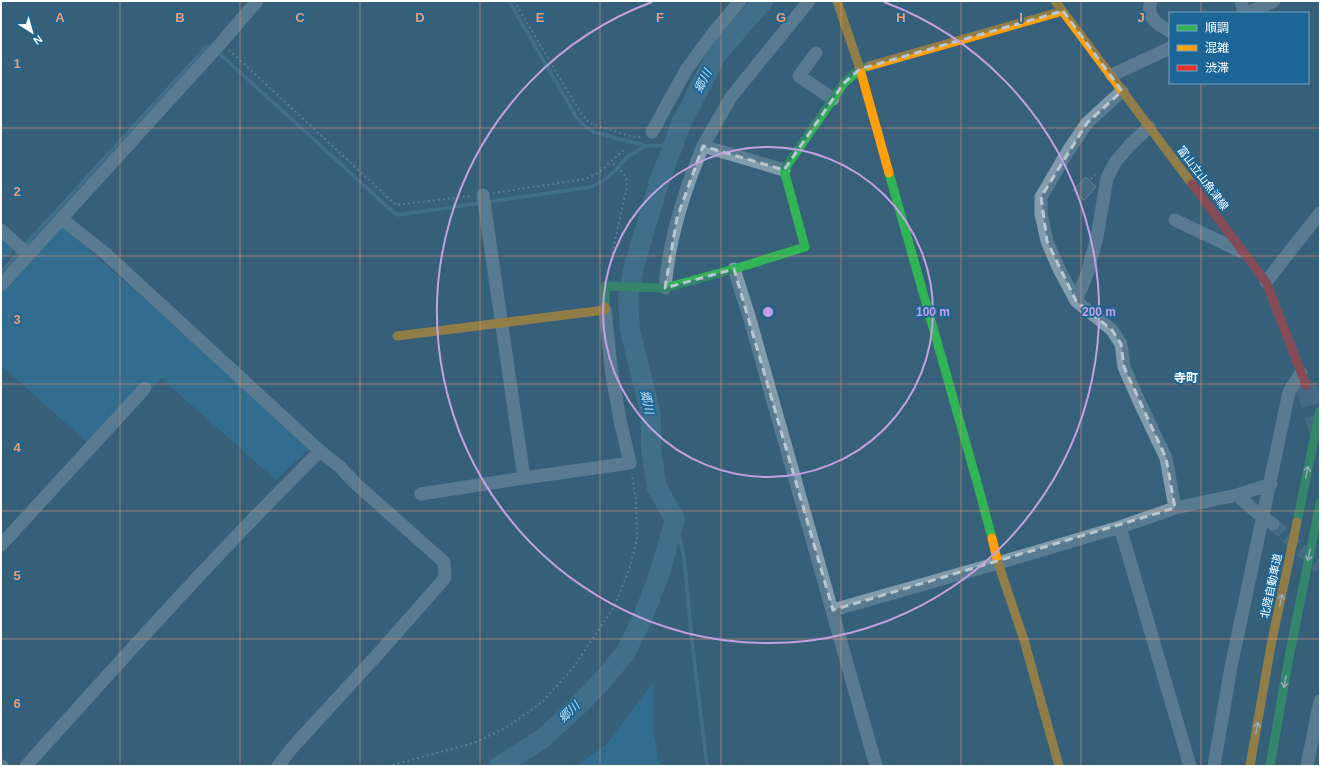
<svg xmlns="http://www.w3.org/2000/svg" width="1321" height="767" viewBox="0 0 1321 767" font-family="Arial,'Noto Sans JP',sans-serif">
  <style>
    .green { fill: #2d7caa }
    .water { fill: #4d809f }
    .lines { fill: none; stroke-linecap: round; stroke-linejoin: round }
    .stream { stroke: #4d809f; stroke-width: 3.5 }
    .river { stroke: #4d809f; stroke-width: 20 }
    .building { fill: #56768a; stroke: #94acba }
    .street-tunnel { stroke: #55788e; stroke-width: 13; stroke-dasharray: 13 6; stroke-linecap: butt }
    .primary-tunnel { stroke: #55788e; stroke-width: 21; stroke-dasharray: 21 10; stroke-linecap: butt }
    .path { stroke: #819cad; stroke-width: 2; stroke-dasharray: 2 3; stroke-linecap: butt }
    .street { stroke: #819cad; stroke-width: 13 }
    .fast { stroke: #30b455; stroke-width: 9 }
    .slow { stroke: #ff9f0a; stroke-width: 9 }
    .jam { stroke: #e5322d; stroke-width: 9 }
    .oneway { stroke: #fff }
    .marked { fill: none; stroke: #b9c7d0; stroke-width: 3; stroke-dasharray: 8 5; stroke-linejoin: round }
    .grid { fill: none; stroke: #f19b6d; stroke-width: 1; stroke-opacity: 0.55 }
    .ring { fill: none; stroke: #c4a0e2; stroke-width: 2 }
    .labels { text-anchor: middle; stroke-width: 3.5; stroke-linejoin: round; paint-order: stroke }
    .street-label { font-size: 11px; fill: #fff; stroke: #1b6696 }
    .water-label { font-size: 12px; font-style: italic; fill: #bee2f6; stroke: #1b6696 }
    .neighbourhood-label { font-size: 12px; font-weight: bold; fill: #fff; stroke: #1b6696 }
    .grid-label { font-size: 13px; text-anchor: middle; font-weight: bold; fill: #f19b6d; stroke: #1b6696; stroke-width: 3.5; stroke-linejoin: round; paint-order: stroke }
    .centre { fill: #c4a0e2; stroke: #1b6696; stroke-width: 2 }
    .ring-label { font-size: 12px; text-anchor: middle; font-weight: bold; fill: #c4a0e2; stroke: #1b6696; stroke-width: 3.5; stroke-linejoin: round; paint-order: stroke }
  </style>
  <rect width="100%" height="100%" fill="#37607a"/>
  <path class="green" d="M62 226 311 447 276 480 161 378 97 451 1 365V292Z
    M1 238 14 249 1 263Z
    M654 681 653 732 660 766H576L607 744Z"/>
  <path class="water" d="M758 1H770L743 28 721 52Z"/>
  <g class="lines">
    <path class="stream" d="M509 1 577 118 586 127 594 132 646 146 674 145
      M487 202 591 187 603 181 614 172 628 156 646 146
      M24 246 207 46 219 53 392 211 398 215 481 203
      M1 272 20 251
      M675 519 684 557 692 642 707 766"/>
    <path class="river" d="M499 766 542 739 579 705 603 680 625 653 643 617 659 575 675 519 657 488 651 450V416L630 330 628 299 634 266 659 182 682 122 717 54 763 1"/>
  </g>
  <path class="building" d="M1086 177 1096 187 1084 200 1073 190Z"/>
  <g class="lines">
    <path class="street-tunnel" d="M1273 524 1320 567"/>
    <path class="primary-tunnel" d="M1306 385 1320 432"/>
    <path class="path" d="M514 1 580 112 589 123 637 138 641 136
      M229 50 396 205 471 196
      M1091 179 1095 174
      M493 193 585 179 598 173 626 148
      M608 273 627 186 626 176 612 162
      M388 766 474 743 509 726 542 702 573 668 614 607 629 570 637 539 636 501 632 474"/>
    <path class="street" d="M1151 1C1145 17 1158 25 1170 31
      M1241 1 1244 13
      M1248 13 1274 1
      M816 53 799 76 833 99
      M1112 75 1170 48
      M1122 91 1087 123 1068 151 1041 197V214L1047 241 1058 267 1076 301 1112 330 1121 344 1124 367 1138 399 1166 458 1175 508
      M652 132 686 70 710 37 740 1
      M703 146 731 97 809 1
      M62 219 106 254 320 451 340 467 356 484 444 562 445 578 378 654 292 748 278 766
      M1175 220 1240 251
      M1 230 29 255
      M734 269 749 316 876 766
      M1266 282 1320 213
      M1 285 221 43 257 1
      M665 288C669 238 684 191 703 146L784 170
      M1076 301 1087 274 1097 237 1107 178 1116 161 1130 145 1149 127
      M524 478 630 463 620 420 612 375 605 310
      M421 494 524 478 483 195
      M1237 495 1271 484
      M1120 527 1190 766
      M1 545 145 388
      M833 610 998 563 1120 527 1175 508 1237 495 1263 518 1273 524
      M1 766H2
      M26 766C122 659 218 552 320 451
      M1214 766 1231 667 1289 392 1301 373
      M1307 766 1320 701"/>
    <path class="fast" d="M889 173 977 482 992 538
      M605 307V286L665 288 734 269 805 247 784 170 844 83 860 69 869 66
      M1297 522 1320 411
      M1270 766 1290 652 1320 503"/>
    <path class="slow" d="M837 1 860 69 889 173
      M1055 1 1192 184
      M869 66 1063 11
      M397 336 605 310V307
      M992 538 998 563 1024 640 1059 766
      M1250 766 1271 645 1297 522"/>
    <path class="jam" d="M1192 184 1266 282 1306 385"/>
  </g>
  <defs><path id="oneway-shaft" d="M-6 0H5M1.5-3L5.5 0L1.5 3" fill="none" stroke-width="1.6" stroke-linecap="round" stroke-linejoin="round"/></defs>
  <g class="oneway">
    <use href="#oneway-shaft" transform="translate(1307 472) rotate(-78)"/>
    <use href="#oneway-shaft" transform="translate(1309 555) rotate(101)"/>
    <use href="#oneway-shaft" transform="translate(1281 600) rotate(-78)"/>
    <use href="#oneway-shaft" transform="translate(1285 682) rotate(100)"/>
    <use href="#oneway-shaft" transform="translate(1257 728) rotate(-80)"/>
  </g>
  <path d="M0 0H1321V767H0ZM1063 11 1122 91 1087 123 1041 197 1047 241 1076 301 1112 330 1121 344 1124 367 1166 458 1175 508 833 610 734 269 665 288 677 218 703 146 784 170 844 83 860 69Z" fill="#37607a" fill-opacity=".55" fill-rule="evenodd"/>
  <path class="marked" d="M1063 11 1122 91 1087 123 1041 197 1047 241 1076 301 1112 330 1121 344 1124 367 1166 458 1175 508 833 610 734 269 665 288 677 218 703 146 784 170 844 83 860 69Z"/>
  <path class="grid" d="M120 1V766M240 1V766M360 1V766M480 1V766M600 1V766M721 1V766M841 1V766M961 1V766M1081 1V766M1201 1V13M1201 83V766M1 128H1320M1 256H1320M1 384H1320M1 511H1320M1 639H1320"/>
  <g class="ring">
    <circle cx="768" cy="312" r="165"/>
    <path d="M884 2A331 331 0 1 1 652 2"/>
  </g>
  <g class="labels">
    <g class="street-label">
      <text transform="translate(1203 178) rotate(53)" y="4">富山立山魚津線</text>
      <text transform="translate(1271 586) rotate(-78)" y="4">北陸自動車道</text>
    </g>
    <g class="water-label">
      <text transform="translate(703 81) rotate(-63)" y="4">郷川</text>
      <text transform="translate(647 402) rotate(77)" y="4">郷川</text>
      <text transform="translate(569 712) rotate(-44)" y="4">郷川</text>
    </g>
    <g class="neighbourhood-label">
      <text x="1186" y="382">寺町</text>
    </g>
  </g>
  <g class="grid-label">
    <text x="60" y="22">A</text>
    <text x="180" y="22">B</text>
    <text x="300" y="22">C</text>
    <text x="420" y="22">D</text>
    <text x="540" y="22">E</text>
    <text x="660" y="22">F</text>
    <text x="781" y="22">G</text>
    <text x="901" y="22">H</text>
    <text x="1021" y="22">I</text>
    <text x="1141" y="22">J</text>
    <text x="17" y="68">1</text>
    <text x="17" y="196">2</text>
    <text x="17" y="324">3</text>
    <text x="17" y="452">4</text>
    <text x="17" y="580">5</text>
    <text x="17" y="708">6</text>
  </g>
  <circle cx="768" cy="312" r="6" class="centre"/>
  <g class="ring-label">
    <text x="933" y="316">100 m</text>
    <text x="1099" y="316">200 m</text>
  </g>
  <rect width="1321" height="767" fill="none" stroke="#ffffff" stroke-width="4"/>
  <rect x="1169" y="12" width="140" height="72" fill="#1b6696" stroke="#76a3c0"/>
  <rect x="1177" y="25" width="20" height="6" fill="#30b455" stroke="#76a3c0"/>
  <text x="1205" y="32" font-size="12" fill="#ffffff">順調</text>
  <rect x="1177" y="45" width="20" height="6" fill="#ff9f0a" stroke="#76a3c0"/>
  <text x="1205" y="52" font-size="12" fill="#ffffff">混雑</text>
  <rect x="1177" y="65" width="20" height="6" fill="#e5322d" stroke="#76a3c0"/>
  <text x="1205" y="72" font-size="12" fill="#ffffff">渋滞</text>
  <g transform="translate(32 32) rotate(143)" stroke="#1b6696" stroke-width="3" paint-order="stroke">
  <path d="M0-3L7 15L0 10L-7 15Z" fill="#ffffff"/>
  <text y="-6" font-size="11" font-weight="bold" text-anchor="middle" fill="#ffffff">N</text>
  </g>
</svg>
